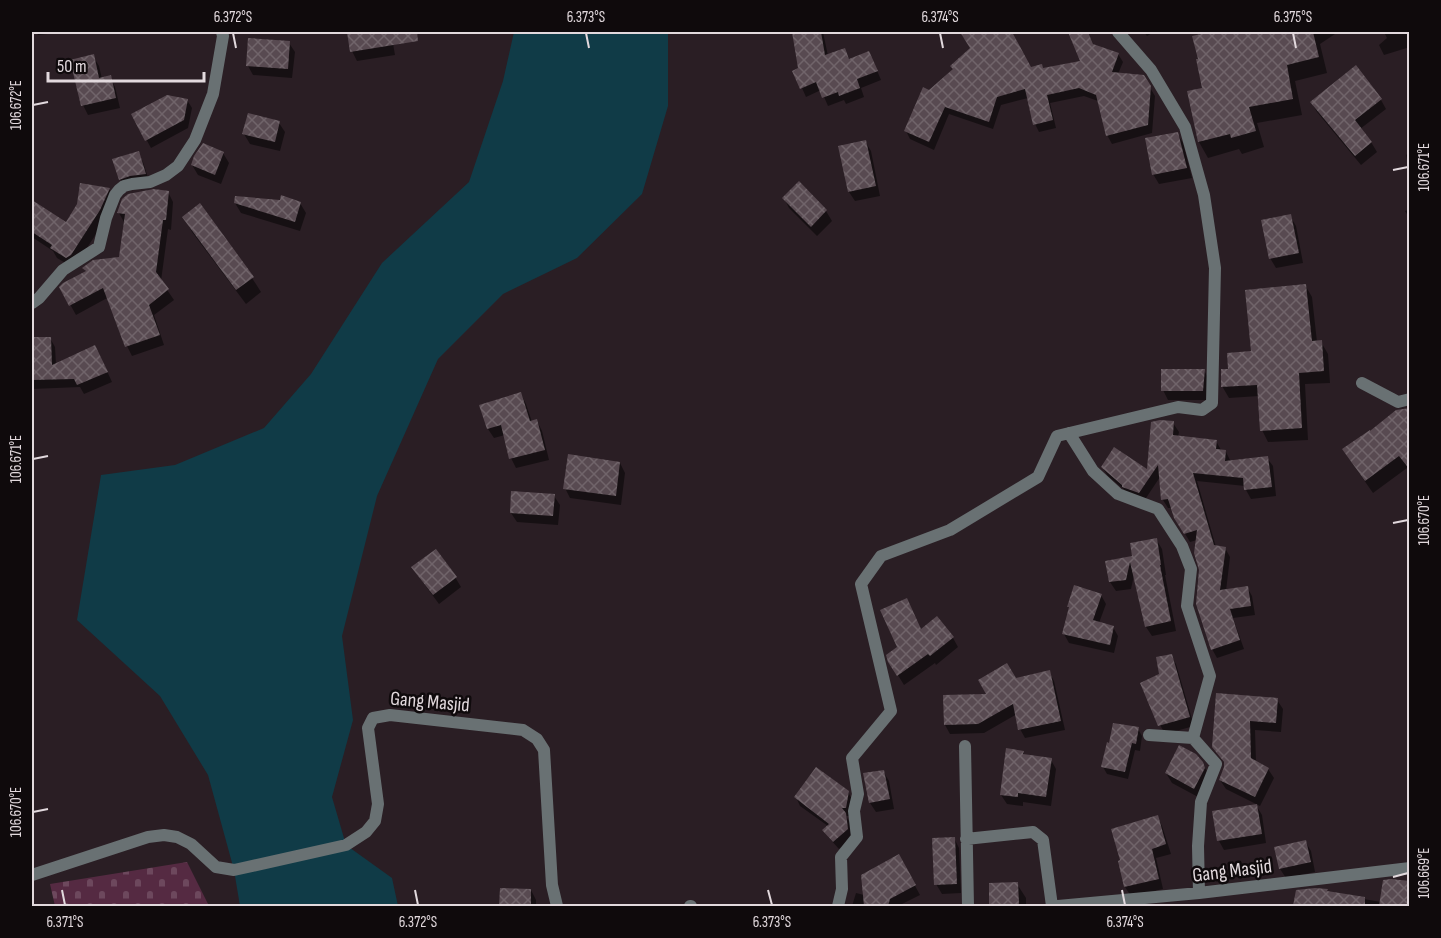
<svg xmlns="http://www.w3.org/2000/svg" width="1441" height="938" viewBox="0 0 1441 938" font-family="'Sofia Sans Condensed',sans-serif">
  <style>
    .cemetery { fill: url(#cemetery-stones) }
    .water { fill: #103b47 }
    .shadow { fill: #0007 }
    .building { fill: url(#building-cross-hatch) }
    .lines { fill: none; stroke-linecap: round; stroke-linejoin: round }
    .minor { stroke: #697173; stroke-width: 12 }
    .ticks { fill: none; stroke: #e2d9dd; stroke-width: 2 }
    .labels { text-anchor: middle; stroke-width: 5; stroke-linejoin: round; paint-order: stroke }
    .street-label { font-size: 20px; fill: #e2d9dd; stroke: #0f0a0c }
    .neatline { fill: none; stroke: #e2d9dd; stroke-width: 2 }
    .ticks-label { font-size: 15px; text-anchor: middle; fill: #e2d9dd }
  </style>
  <defs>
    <pattern id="cemetery-stones" width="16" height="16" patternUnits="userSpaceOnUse" patternTransform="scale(1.5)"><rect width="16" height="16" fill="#552a42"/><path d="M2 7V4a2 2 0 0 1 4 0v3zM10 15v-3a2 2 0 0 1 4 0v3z" fill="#6d485d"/></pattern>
    <pattern id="building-cross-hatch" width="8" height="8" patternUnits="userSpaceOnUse" patternTransform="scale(1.5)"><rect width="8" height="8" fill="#584a51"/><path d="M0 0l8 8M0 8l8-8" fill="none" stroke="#70646a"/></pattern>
  </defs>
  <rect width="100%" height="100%" fill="#2a1e24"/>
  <path class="cemetery" d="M187 862 209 906H55L50 884Z"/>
  <path class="water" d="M514 32H668V106L642 194 577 258 503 294 438 359 377 496 342 636 353 720 332 797 346 845 392 878 398 906H240L234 870 208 775 160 696 77 620 101 475 175 465 264 428 311 374 382 263 469 182 503 81Z"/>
  <path class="shadow" d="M36 32H66L38 35Z
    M348 32H391L395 55 357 61 352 51Z
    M794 32H823L828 56 844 49 850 60 873 61 881 80 861 88 864 97 846 104 844 100 828 106 821 90 806 97 802 88 800 69Z
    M961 32H990L1001 50 1031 69 1043 70 1083 63 1069 32H1088L1094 46 1118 54 1123 62 1118 74 1143 76 1155 96 1152 133 1112 144 1107 135 1098 101 1084 96 1050 103 1056 128 1039 132 1035 124 1028 98 1001 105 993 129 949 114 934 150 910 139 906 131 930 92 954 69 972 48Z
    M1144 32H1154L1147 36Z
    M1199 32H1338L1320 44 1327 73 1295 81 1302 115 1257 123 1264 147 1242 154 1239 149 1208 158 1199 142 1204 89 1200 60Z
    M1384 32H1410V47L1384 55 1379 45 1387 38Z
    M289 43 295 52 292 78 253 75 248 66Z
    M93 56 99 66 102 79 110 77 115 87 120 108 88 115 83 105Z
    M187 100 192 108 188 128 151 148 133 115Z
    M1381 100 1386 109 1360 129 1371 142 1377 152 1361 165 1317 112 1311 102Z
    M279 123 285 132 280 151 250 144 244 134Z
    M1177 133 1183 143 1192 178 1159 184 1153 174Z
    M865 141 871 151 880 196 855 201 849 192 840 147Z
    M138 153 143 162 150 184 126 189 120 179Z
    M223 153 229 163 221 184 198 175 192 165Z
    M1406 154 1410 159V177Z
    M799 183 826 211 832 221 817 236 789 208 784 198Z
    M109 189 115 199 105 220 76 265 72 267 57 258 53 251 32 237V202L66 224Z
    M168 192 173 202 171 230 168 229 161 281 174 300 154 315 164 345 132 356 127 346 109 297 76 315 61 288 86 272 84 268 120 258 124 222 119 213Z
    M281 202 300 203 306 213 300 231 241 213 235 203Z
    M1410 209V219L1405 211Z
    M1290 216 1296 226 1303 263 1276 268 1270 258Z
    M184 217 252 278 261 292 246 304 192 232Z
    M1305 285 1312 297 1317 342H1321L1328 354 1330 383 1305 384 1308 440 1268 442 1262 430 1259 396 1229 398 1222 386 1230 370 1252 352Z
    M50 338 55 347 56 365 100 356 112 382 84 394 80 387 32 389V339Z
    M1204 370 1209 380 1208 400H1168L1163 390Z
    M521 394 526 404 532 422 537 421 542 431 549 460 516 468 511 458 505 435 494 438 488 429Z
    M1410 410V471L1407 468 1373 493 1352 463Z
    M1173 423 1179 432 1178 437 1216 441 1221 450 1226 452 1231 462 1267 458 1273 466 1276 496 1251 499 1246 490 1245 486 1197 481 1216 547 1225 548 1230 557 1226 591 1247 587 1252 596 1255 615 1233 618 1244 649 1217 658 1212 649 1197 540 1190 542 1181 527 1172 508H1168L1163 500 1160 477 1144 501 1127 492 1108 476 1102 467 1148 471Z
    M620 463 625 473 621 505 570 498 565 488Z
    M554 496 560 505 558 525 517 522 511 513Z
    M1156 539 1162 549 1166 575H1165L1176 631 1152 636 1146 627 1134 575 1131 589 1116 591 1110 582 1134 558Z
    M419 577H455L461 587 439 604Z
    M1101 595 1106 604 1099 623 1113 627 1118 636 1114 653 1069 643 1064 634Z
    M922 631 953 638 958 647 936 665 935 663 904 685 896 672 899 648Z
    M1171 655 1176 664 1194 726 1165 734 1160 725 1161 675Z
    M1049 672 1054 681 1065 730 1025 738 1020 729 1017 714 984 733 950 734 945 725 944 696 989 695 1015 680Z
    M1277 700 1283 709 1281 732 1255 730 1256 762 1268 769 1274 778 1260 806 1226 789 1220 780 1225 764 1213 746Z
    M1138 729 1142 736 1140 751 1135 750 1128 779 1107 774 1103 767Z
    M1023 752 1025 756 1051 760 1056 769 1051 806 1023 802V806L1007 804 1001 795Z
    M1202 763 1208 773 1200 798 1172 783 1166 773Z
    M883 771 889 781 894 809 876 812 870 803Z
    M848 792 853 801 850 816H846L850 823 852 838 839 849 829 838 824 830 828 826 800 806 796 797Z
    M1256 805 1262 815 1266 843 1224 850 1219 841Z
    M1157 816 1162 826 1171 854 1156 858 1163 889 1131 896 1125 887Z
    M954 838 959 848 961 893 942 894 936 884Z
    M1305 841 1311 851 1315 872 1286 878 1280 869Z
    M899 856 920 895 898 906H852L856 893 864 895Z
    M1410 883V906H1295L1297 891 1328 893 1381 902Z
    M990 884H1017L1026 898V906H991Z
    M501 889 531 890 536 900V906H501Z"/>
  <path class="building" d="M347 32H417L418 41 350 52Z
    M792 32H821L825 55 845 48 849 59 869 51 878 71 857 79 860 88 839 96 838 92 822 98 816 82 800 89 792 71 798 68Z
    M960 32H1012L1031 67 1042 64 1043 68 1080 61 1068 32H1088L1093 44 1119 53 1112 72 1144 75 1151 86 1148 125 1106 136 1096 95 1079 88 1047 95 1053 120 1033 125 1025 89 997 97 989 122 945 107 929 142 904 131 923 87 929 90 953 69 950 66 970 48Z
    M1210 32H1313L1319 57 1287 65 1293 99 1249 107 1256 131 1231 138 1230 134 1198 142 1187 91 1202 88 1196 59H1198L1192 36Z
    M248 38 290 41 288 69 246 66Z
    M94 54 99 78 111 75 116 98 81 106 70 60Z
    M1356 65 1382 99 1355 120 1372 142 1355 156 1310 102Z
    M167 95 188 99 184 120 145 141 131 114Z
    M248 113 280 121 275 142 242 134Z
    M1178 132 1187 168 1152 175 1145 138Z
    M866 140 876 186 848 192 838 146Z
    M203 143 224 152 215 175 191 165 194 156Z
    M139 151 146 174 130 176 119 180 112 159Z
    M799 181 827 210 811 227 782 198Z
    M80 183 110 188 100 210 71 255 66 258 50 248 52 245 32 232V200L66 222 77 204Z
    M154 189 169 191 166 220H163L156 272 169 289 149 305 160 335 125 347 103 288 69 306 59 287 63 283 86 271 82 268 93 260 119 257 125 214 117 213 122 199 128 194Z
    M281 195 301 202 295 222 234 203 235 196 280 200Z
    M200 203 254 277 236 290 182 217Z
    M1291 214 1299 253 1269 259 1261 220Z
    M1306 284 1312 341 1322 340 1324 371 1299 373 1302 428 1260 431 1257 385 1221 387V369H1228L1227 353 1251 351 1245 290Z
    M32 337H51L52 365 95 345 108 372 77 385 74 379 32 380Z
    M1161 369H1205L1203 391H1161Z
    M521 392 530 421 537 419 545 450 509 459 501 425 487 429 479 405Z
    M1410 408V470L1399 456 1365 481 1342 449 1370 430V431L1396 410Z
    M1160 420 1174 421 1173 435 1217 440 1216 449 1226 450 1225 461 1268 456 1272 487 1244 490 1243 478 1193 473 1214 545 1226 547 1220 590 1248 586 1251 606 1230 609 1240 640 1211 650 1196 604 1199 570 1194 553 1197 530 1184 534 1174 518 1168 499 1161 500 1158 465 1139 493 1122 487V485L1101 467 1114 447 1147 469 1151 422Z
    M568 454 620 462 616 496 563 489Z
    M511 491 555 494 553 516 510 513Z
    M1157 538 1161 565H1160L1171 621 1145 627 1130 562 1126 580 1109 582 1105 561 1132 556 1130 543Z
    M436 549 457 577 433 595 411 567Z
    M1074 585 1102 594 1093 620 1114 626 1110 645 1062 634 1069 607H1067Z
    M907 598 921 629 937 616 954 637 930 656 928 654 897 676 888 662 886 655 897 647 880 610Z
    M1172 654 1190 717 1158 726 1140 683 1159 674 1156 657Z
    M1007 663 1016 678 1050 670 1061 721 1018 730 1013 704 978 724 944 725 943 695 986 694 978 680Z
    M1216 693 1278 698 1276 723 1250 721 1251 758 1269 768 1255 797 1219 780 1224 767V762L1212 747Z
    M1113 723 1139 727 1136 744 1132 743 1125 772 1101 767 1107 742 1109 743Z
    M1179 745 1196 754 1203 762 1205 768 1194 789 1165 773Z
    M1006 748 1024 751 1023 754 1052 758 1046 797 1018 793V797L1000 795Z
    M816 767 849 791 846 808H842L846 813 848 829 833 842 822 830 829 824 794 797Z
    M884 770 890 799 869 803 863 773Z
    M1257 804 1262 834 1217 841 1212 811Z
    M1158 815 1166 844 1152 849 1159 879 1124 887 1118 861 1120 860 1111 829Z
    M955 837 957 884 934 885 932 838Z
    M1306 840 1311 862 1279 869 1274 847Z
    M899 854 916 885 890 899 888 906H864L861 875Z
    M1391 879 1410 881V906H1379L1383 880Z
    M1018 882 1019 904H989V883Z
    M500 888 531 889V906H499Z
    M1315 888 1328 889 1327 891 1365 897V906H1293L1296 890Z"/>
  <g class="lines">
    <path class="minor" d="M32 303 39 298 63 270 99 247 106 218 115 195 119 190 124 186 132 184 150 182 166 175 178 166 195 140 213 94 223 36 222 32
      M1362 383 1398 402 1410 399
      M1069 433 1093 471 1118 494 1158 509 1182 546 1191 569 1187 606 1210 676 1193 738
      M1149 735 1193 738 1216 764 1201 802 1198 846 1199 893
      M965 746 968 906
      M966 839 1033 832 1043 840 1052 906
      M32 875 148 837 164 835 177 837 191 844 216 867 234 870 346 845 366 832 375 821 378 804 368 728 373 718 390 715 523 730 537 739 544 750 552 885 557 906
      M690 906H691
      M838 906 842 889 841 857 857 837 854 811 858 794 852 758 891 711 861 584 881 556 950 530 1038 477 1057 436 1178 407 1202 410 1212 403 1215 268 1204 195 1185 127 1151 70 1118 32
      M1058 906 1199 893 1410 868"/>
  </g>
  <path class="ticks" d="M233 33 236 48M586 33 589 48M940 33 943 48M1293 33 1296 48M33 105 48 102M1393 170 1408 167M33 459 48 456M1393 523 1408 520M33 812 48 809M1393 877 1408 873M62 890 65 905M415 890 418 905M768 890 772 905M1122 890 1125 905"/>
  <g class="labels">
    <g class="street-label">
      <text transform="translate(430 701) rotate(5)" y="7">Gang Masjid</text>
      <text transform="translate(1232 870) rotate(-7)" y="7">Gang Masjid</text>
    </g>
  </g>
  <rect width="1441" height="938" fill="none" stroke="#0f0a0c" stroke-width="66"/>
  <path d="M48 72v9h156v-9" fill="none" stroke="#e2d9dd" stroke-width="3"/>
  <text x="57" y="72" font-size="18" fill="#e2d9dd" stroke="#0f0a0c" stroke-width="4.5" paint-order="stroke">50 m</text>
  <rect x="33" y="33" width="1375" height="872" class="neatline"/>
  <g class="ticks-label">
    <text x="233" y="22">6.372°S</text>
    <text x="586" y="22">6.373°S</text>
    <text x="940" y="22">6.374°S</text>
    <text x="1293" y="22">6.375°S</text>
    <text transform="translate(16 105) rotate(-90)" y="5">106.672°E</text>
    <text transform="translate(1424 167) rotate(-90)" y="5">106.671°E</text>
    <text transform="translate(16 459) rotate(-90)" y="5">106.671°E</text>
    <text transform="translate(1424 520) rotate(-90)" y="5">106.670°E</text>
    <text transform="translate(16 812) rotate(-90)" y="5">106.670°E</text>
    <text transform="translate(1424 873) rotate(-90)" y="5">106.669°E</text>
    <text x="65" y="927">6.371°S</text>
    <text x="418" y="927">6.372°S</text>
    <text x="772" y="927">6.373°S</text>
    <text x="1125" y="927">6.374°S</text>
  </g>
</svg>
